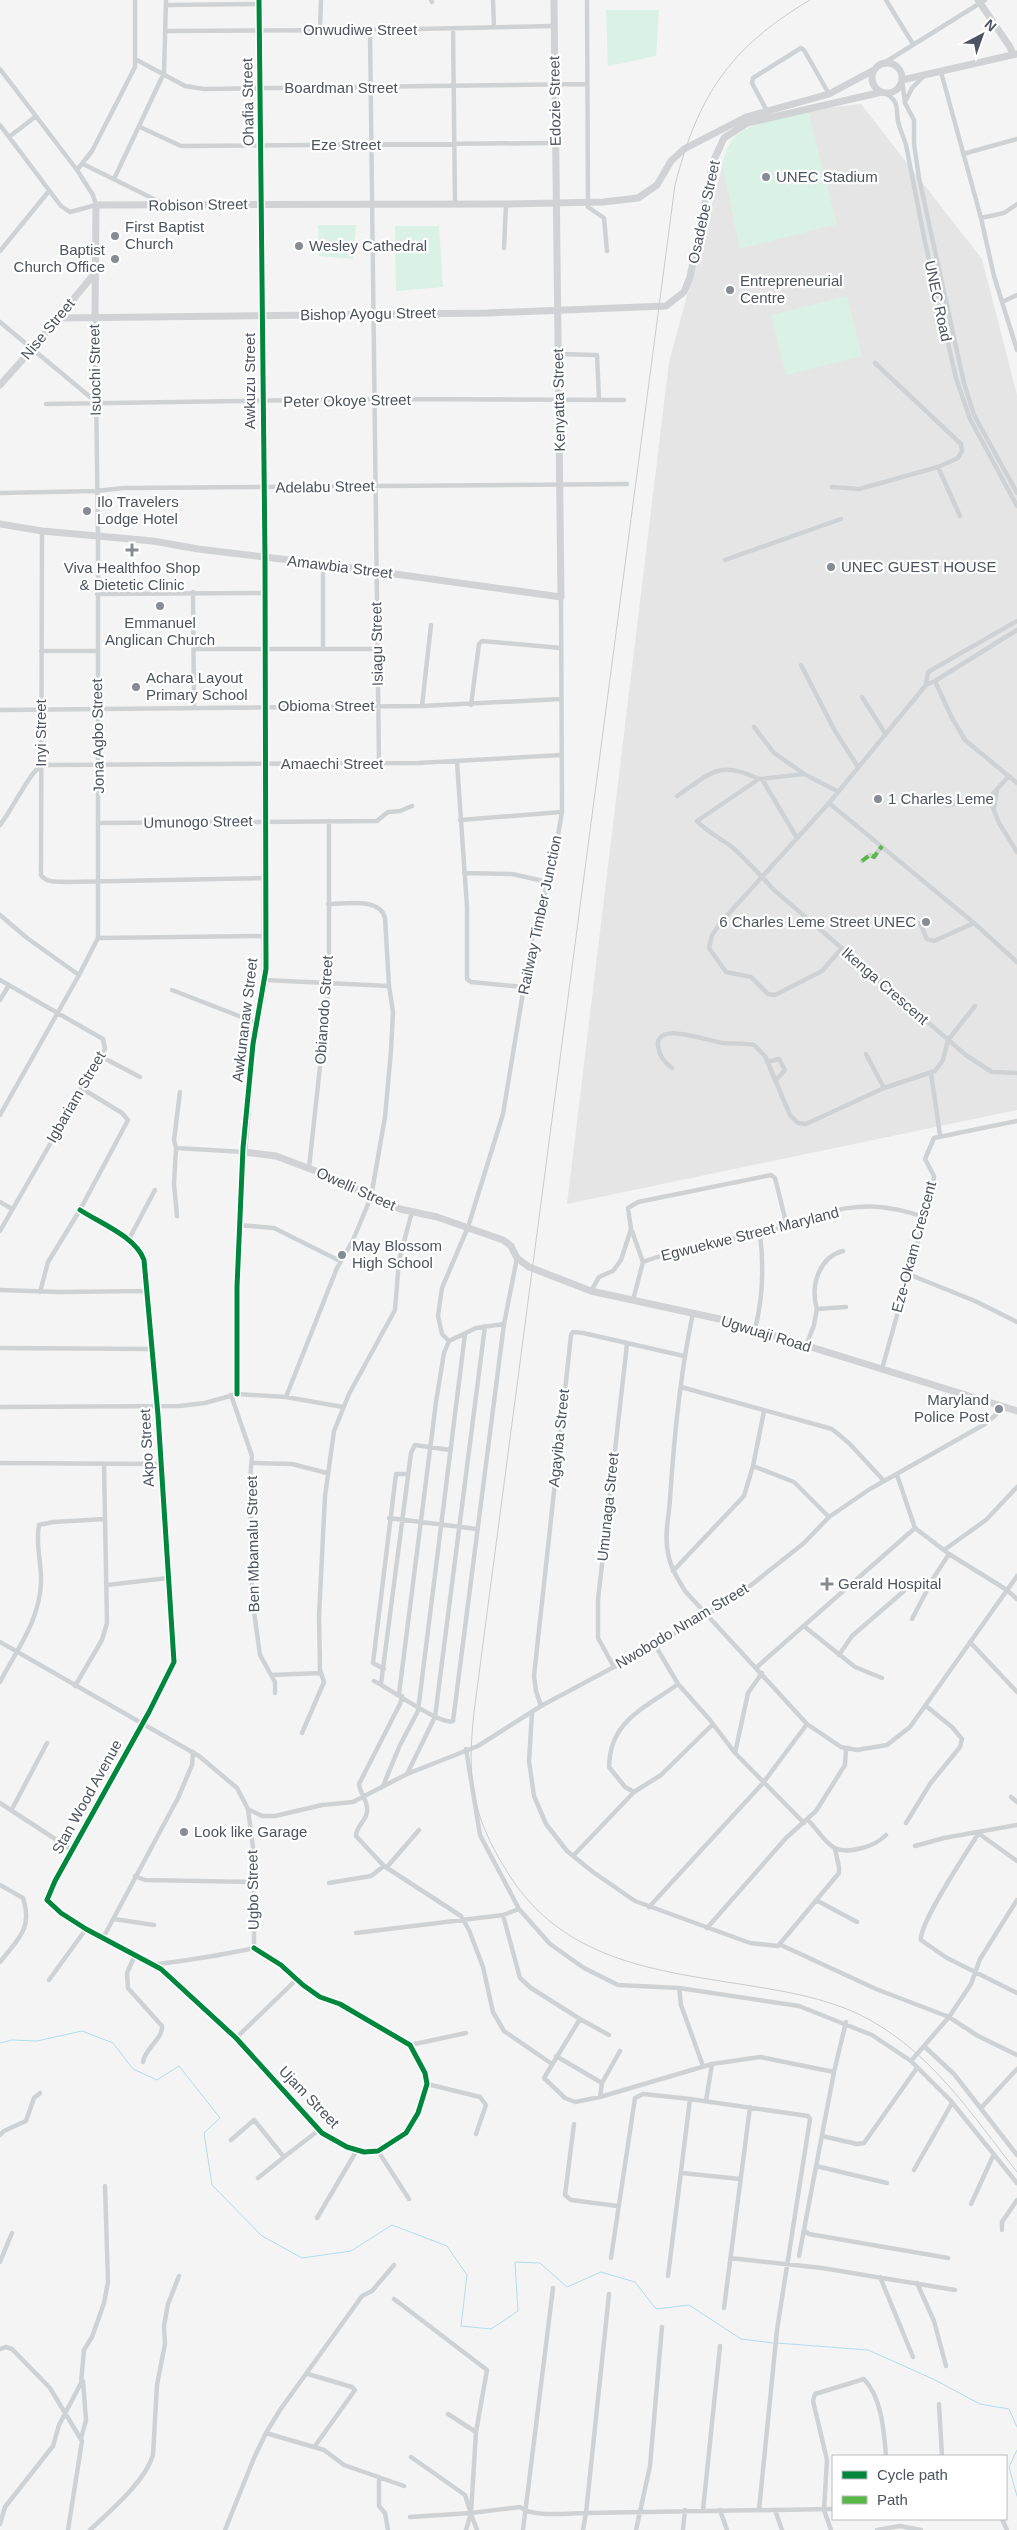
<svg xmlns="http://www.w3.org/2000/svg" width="1017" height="2530" viewBox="0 0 1017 2530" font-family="Arial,sans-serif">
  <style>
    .education { fill: #e6e5e6 }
    .green { fill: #daf1e5 }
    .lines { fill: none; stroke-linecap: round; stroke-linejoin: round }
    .stream { stroke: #b0ddee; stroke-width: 1 }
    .street { stroke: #cfd2d4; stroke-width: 4.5 }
    .secondary { stroke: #d0d2d5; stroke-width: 7 }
    .rail { stroke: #cacbcd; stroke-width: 1 }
    .quiet { stroke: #58b947; stroke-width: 4; stroke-dasharray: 8 4; stroke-linecap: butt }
    .cycleway-casing { stroke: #fff; stroke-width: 8 }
    .cycleway { stroke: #00873e; stroke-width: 5 }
    .poi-dot { fill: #868c94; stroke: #fff; stroke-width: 2 }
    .labels { text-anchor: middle; stroke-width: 4.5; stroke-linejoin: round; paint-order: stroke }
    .street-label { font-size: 15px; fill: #4b5460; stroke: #fff }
    .poi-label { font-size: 15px; fill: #4b5460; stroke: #fff; text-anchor: start }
  </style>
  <rect width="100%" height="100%" fill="#f4f4f4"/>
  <path class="education" d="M861 104 982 259 1017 395V1110L567 1204 669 362 727 149 778 114Z"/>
  <path class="green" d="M606 10H659L656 56 608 66Z
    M808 111 837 224 740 249 722 163C726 153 728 142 737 135 753 121 788 116 808 111Z
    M318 225H356L353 259 319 256Z
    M395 226H439L443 287 396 291Z
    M847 296 862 356 786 375 771 315Z"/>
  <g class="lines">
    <path class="stream" d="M0 2043 12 2040 37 2041 82 2031 113 2043 133 2069 157 2080 179 2066 220 2118 204 2133 212 2185 262 2236 302 2258 351 2251 392 2225 447 2246 467 2275 461 2326 491 2329 518 2311 515 2262 540 2263 567 2287 601 2272 635 2282 656 2309 689 2305 741 2339 773 2343
      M777 2343 868 2350 933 2379 980 2404 1009 2409 1017 2427
      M1017 2450 1009 2467 1017 2496"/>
    <path class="street" d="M259 0 265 558
      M431 0 432 2
      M493 0 494 27
      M587 0 588 207 604 218 607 251
      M886 0 913 44
      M166 5 259 4
      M453 28 455 203
      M320 30 321 0
      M370 30 379 764
      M167 31 370 30 554 26
      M135 59 185 86 204 89 587 84
      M884 63 985 0
      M0 69 77 170 93 195 96 205 70 212 61 206 0 125
      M941 72 981 218 994 276 1017 350
      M902 80 905 103 914 120V144L919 178 964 383 974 415 1017 493
      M882 92C903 101 894 110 899 125 901 132 904 138 906 145L925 242 956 378 970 419 1017 506
      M905 102 912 88 924 76
      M767 111 752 83 753 78 801 48 804 50 829 94
      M140 127 181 146 556 143
      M9 137 35 117
      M963 154 1017 139
      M83 164 162 203
      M77 170 92 151 135 67V0
      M114 179 164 73 166 0
      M981 218 1004 213 1017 204
      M504 248 506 204
      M0 251 49 191
      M1002 302 1017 295
      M0 322 95 401
      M558 354 597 355 599 399
      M46 404 375 399 624 400
      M938 467 960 516
      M832 487 859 489 938 467 958 458 962 451 961 444 875 363
      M0 493 96 491 123 488 627 484
      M42 531 41 875C47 884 59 881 68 882L266 878
      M725 560 841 519
      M193 592 194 707
      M97 594 265 593
      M194 649H377
      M323 649V564
      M41 651H97
      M801 665 835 731 858 767
      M935 681 951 716 965 740 1017 783
      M926 685 935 681 1017 630
      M862 697 885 733
      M471 705 479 644 482 641 561 648
      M422 706 431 625
      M0 710 422 706 561 699
      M754 727 774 753 803 773
      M457 762 467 907V979L471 982 524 987
      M762 779 797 838
      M837 791 804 774 759 779 697 821C707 832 720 838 732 847 747 860 760 875 773 889L967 1056 992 1072 1017 1073
      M677 796C710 774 718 759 759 779
      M989 798 999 823 1017 852
      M829 803 974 923 1017 962
      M947 805 989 798 1009 776
      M994 809 997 790
      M460 820 562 812
      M99 823 377 821 388 812 400 811 412 806
      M0 825C13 809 28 774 42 765L418 763 562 755
      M862 861 870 855 874 857 882 846
      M464 873 512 874 548 882
      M328 904C346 904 380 897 385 918L389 986
      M0 915 27 938 79 975
      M920 923 927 939 934 941 974 923
      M98 938 266 936
      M842 948 822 971 775 995 768 994 751 977 726 972 709 948 712 935 722 921 829 803 926 685 928 672 1017 621
      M0 980 103 1039 105 1049 0 1231
      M265 980 389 986 393 1012 391 1051 385 1117 371 1197 353 1240 337 1268 286 1397
      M172 990 257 1023
      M0 1000 9 985
      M866 1054 884 1088
      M100 1056 140 1077
      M767 1062 779 1059 785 1070 775 1081
      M672 1068C665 1063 659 1055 658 1046 655 1020 711 1042 723 1043 734 1044 744 1043 754 1045L765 1056 790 1115 798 1123 806 1124 884 1088 935 1071 943 1060 948 1040 975 1006
      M931 1073 940 1135
      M180 1092 174 1140 176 1148 244 1152 237 1287V1394
      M0 1115 79 975 98 938V535L95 316
      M176 1148 174 1184 177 1216
      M309 1168 329 983V821
      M0 1202 12 1209
      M80 1210C100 1223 136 1237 144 1260L158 1415 174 1662 149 1712 55 1881 47 1900 61 1913 86 1929 161 1969 236 2038 322 2133 347 2147 364 2152 378 2151 406 2133 418 2113 427 2084 425 2073 410 2045 340 2004 320 1997 303 1985 281 1965 254 1948
      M239 1225 274 1228 340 1261
      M632 1231 643 1262
      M129 1239 155 1190
      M843 1251C819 1257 810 1286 817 1309L846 1307
      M908 1274 975 1301 1017 1322
      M0 1290 59 1292 147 1291
      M591 1291 599 1277 613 1271 621 1260 631 1229 628 1208 638 1202 771 1175 775 1178 787 1226
      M40 1292 48 1262 80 1210 128 1120 122 1113 81 1088
      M633 1300 643 1262C681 1248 719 1242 758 1234 779 1230 799 1220 820 1214 859 1203 886 1204 924 1217
      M693 1313C680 1374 674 1437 670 1499 669 1516 664 1536 668 1553 670 1567 678 1579 685 1591L807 1724 841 1747 857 1750 887 1745 910 1727 1017 1576
      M755 1329C763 1298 764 1266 760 1234
      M449 1341 442 1334 438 1316 442 1288 468 1227 503 1114 532 938 553 864 562 812 561 597
      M449 1341 476 1328 504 1324 517 1258
      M806 1346 814 1325 817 1308
      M0 1348 152 1349
      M882 1369 933 1186 934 1176 925 1159 934 1138 1017 1121
      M681 1387 832 1429 850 1444 884 1481
      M231 1395 252 1456 250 1480 252 1597 260 1655 275 1682V1693
      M0 1407 179 1406 205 1403 237 1394 286 1397 343 1407
      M0 1463 161 1464
      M253 1463 292 1464 327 1473
      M753 1466 794 1482 829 1517
      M897 1475 915 1528 949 1554 1007 1590 1017 1599
      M389 1518 477 1529
      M944 1550 986 1520 1017 1487
      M673 1571 744 1496 753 1466 764 1411
      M107 1585 168 1578
      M912 1619 934 1577 949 1554
      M805 1627 855 1667 882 1678
      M0 1642 199 1756 237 1788 248 1809 254 1855V1948C220 1956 187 1960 153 1965
      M970 1642 1017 1692
      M655 1645 678 1684 710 1720 735 1753 804 1823
      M839 1655 852 1636 904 1591
      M614 1667 598 1638V1600L627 1344
      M757 1667 915 1528
      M384 1669 373 1663 396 1474H408
      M272 1675 321 1673
      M374 1681C389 1688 441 1726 453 1721L504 1324
      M0 1682C17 1649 39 1622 41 1583 42 1564 35 1544 39 1525L53 1522 105 1519
      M381 1684 411 1453 415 1445 450 1450
      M75 1686 102 1640 107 1623 104 1464
      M399 1694 436 1402 444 1353 449 1341
      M402 1696 400 1704 359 1784C360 1792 366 1799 367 1807 369 1820 356 1825 356 1836L384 1866 461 1916 469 1930 483 1967 493 2012 504 2031 552 2064
      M541 1706 536 1691 534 1676 571 1335 573 1332 583 1333 684 1356
      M532 1713 529 1761 534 1796 546 1824 567 1851 593 1872 635 1901 750 1943 778 1946 839 1873V1867L835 1849
      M302 1733 324 1682 320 1670 319 1616 325 1496 334 1431 349 1394 395 1310 399 1260 412 1212
      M466 1749 480 1835 519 1909 550 1944 584 1968 618 1985 679 1988 799 2006 872 2035 911 2061 950 2100 1017 2183
      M735 1753 748 1693 762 1673
      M407 1774 435 1717 485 1326
      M383 1786 400 1745 418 1711 465 1334
      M634 1792 625 1787 609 1767C610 1720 644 1709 678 1684
      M1011 1797 1017 1802
      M0 1803 72 1850
      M12 1809 47 1743
      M248 1809 262 1816H275L322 1805 353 1802 407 1774 478 1746 541 1706 655 1645 706 1615 750 1586 804 1543 829 1517 870 1489 985 1424 1006 1406
      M808 1820C828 1841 830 1857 862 1848 870 1846 880 1841 886 1835
      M906 1823 930 1784 960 1747 962 1739 952 1727 926 1706
      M978 1833 1017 1861
      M978 1834C967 1852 919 1923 921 1940L947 1958 1017 1993
      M915 1846 944 1838 1017 1825
      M573 1856 634 1792 661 1775 713 1724
      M387 1867 419 1830
      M135 1876 145 1880 253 1882
      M329 1883 371 1876 384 1866
      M0 1885 23 1898C33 1929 18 1939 0 1962
      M816 1900 857 1922
      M649 1907 763 1783 807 1724
      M503 1915 520 1978 531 1988 580 2019
      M114 1919 154 1925
      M707 1928 786 1838 816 1811 845 1765 846 1749
      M356 1933 503 1915 519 1909
      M103 1938 178 1798 192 1765 193 1752
      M781 1945 876 1989 949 2017 978 2036 1017 2055
      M135 1955 127 1973 128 1988 162 2026C163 2039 145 2048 143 2062
      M49 1980 86 1929
      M679 1988 681 2005 703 2066
      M609 2035 580 2019 544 2078 565 2098 575 2102 600 2097 712 2064 760 2057 834 2072
      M236 2038 296 1980
      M410 2045 466 2033
      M925 2047 954 2074 1017 2155
      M556 2056 602 2083 620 2051
      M911 2061 949 2017 971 1984 980 1959 1017 1900
      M427 2084 480 2097 486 2105 476 2134
      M600 2097 602 2083
      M706 2101 712 2064
      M981 2108 1017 2069
      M574 2124 565 2195 571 2200 618 2206
      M0 2135 4 2131 26 2121 34 2098 40 2093
      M822 2136 857 2144 864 2143 917 2068
      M231 2140 254 2120 284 2157 319 2130
      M378 2151 409 2199
      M816 2166 887 2183
      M914 2170 952 2103
      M682 2173 740 2179
      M258 2178 284 2157
      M971 2204 994 2154
      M317 2218 357 2150
      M804 2230 809 2234 948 2258
      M1002 2230V2222L1017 2200
      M799 2256 834 2072 846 2022
      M611 2258 635 2098 643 2094 690 2099 808 2116 810 2119 777 2330 759 2510
      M730 2258 822 2268 955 2290
      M0 2262 12 2233
      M668 2276 690 2099
      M880 2277 913 2357
      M917 2283 934 2321 946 2366
      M394 2299 487 2370 476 2432 448 2414
      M724 2308 750 2107
      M0 2349 6 2347 12 2349 50 2388 82 2441 68 2530
      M308 2374 352 2387 355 2390 315 2446
      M939 2404 942 2456
      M266 2433 324 2450 344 2465 404 2486
      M81 2439 86 2420 83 2381
      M411 2457 465 2495 471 2513 520 2507C533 2518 568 2513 586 2513L609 2294
      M379 2477V2506L385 2513 388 2530
      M703 2510 720 2346
      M720 2510 727 2530
      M775 2510 782 2530
      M471 2514 477 2530
      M410 2517 471 2513
      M1002 2519 1007 2530
      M0 2524 5 2507 53 2446 59 2425 81 2383 84 2350 92 2337 104 2303 108 2282 105 2186
      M90 2530C110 2511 145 2482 153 2455L157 2385 165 2344 164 2326 168 2304 179 2276
      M225 2530 254 2458 266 2433 280 2410 362 2296 372 2291 394 2265
      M466 2530 471 2513 476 2432
      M523 2530 553 2288
      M583 2530 586 2513 833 2509
      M636 2530 650 2466 662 2327
      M683 2530 685 2510
      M831 2530 824 2510 827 2460 813 2401 815 2394 864 2379C882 2398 884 2432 886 2456
      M877 2530 900 2526 921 2530"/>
    <path class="secondary" d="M978 0 1010 47 1013 55
      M872 78a15 15 0 1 1 30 0a15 15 0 1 1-30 0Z
      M902 80 1017 54
      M95 316 96 205 506 204 603 202 638 198 657 185 671 161 684 149 746 117 829 94 874 70
      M59 318 487 313 666 306 684 292 690 277 713 162 724 138 747 123 882 92
      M0 385 33 348 95 273
      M0 524 42 531 153 541 198 549 323 564 561 597 554 0
      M265 558V980L253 1044 244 1152 276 1156 321 1173 400 1209 437 1217 503 1240 511 1246 517 1258 529 1267 591 1291 724 1320 1017 1411"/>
    <path class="rail" d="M810 0C729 48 698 96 675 185L474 1712C467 1778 471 1813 506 1870 564 1966 664 1971 764 1988 800 1994 838 2002 870 2020 933 2055 973 2116 1017 2172"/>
    <path class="quiet" d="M862 861 870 855 874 857 882 846"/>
    <g class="cycleway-casing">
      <path id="cycleway" d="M80 1210C100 1223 136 1237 144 1260L158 1415 174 1662 149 1712 55 1881 47 1900 61 1913 86 1929 161 1969 236 2038 322 2133 347 2147 364 2152 378 2151 406 2133 418 2113 427 2084 425 2073 410 2045 340 2004 320 1997 303 1985 281 1965 254 1948
        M237 1394V1287L243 1148 253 1044 266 969 265 558 259 0"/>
    </g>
    <use href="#cycleway" class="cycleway"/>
  </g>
  <g class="poi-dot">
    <circle cx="766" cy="177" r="5"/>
    <circle cx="115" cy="236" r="5"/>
    <circle cx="299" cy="246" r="5"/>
    <circle cx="115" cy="259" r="5"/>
    <circle cx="730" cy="290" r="5"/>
    <circle cx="87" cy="511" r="5"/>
    <path d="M129.5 542.5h5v5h5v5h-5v5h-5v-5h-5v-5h5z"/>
    <circle cx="831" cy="567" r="5"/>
    <circle cx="160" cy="606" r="5"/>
    <circle cx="136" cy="687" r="5"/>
    <circle cx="878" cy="799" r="5"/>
    <circle cx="926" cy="922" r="5"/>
    <circle cx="342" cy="1255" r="5"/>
    <circle cx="999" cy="1409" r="5"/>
    <path d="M824.5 1576.5h5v5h5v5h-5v5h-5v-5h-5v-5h5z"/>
    <circle cx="184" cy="1832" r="5"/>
  </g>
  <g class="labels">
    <g class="street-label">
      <text x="360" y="35">Onwudiwe Street</text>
      <text x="341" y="93">Boardman Street</text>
      <text transform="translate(555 101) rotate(-91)" y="5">Edozie Street</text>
      <text transform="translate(248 102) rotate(-91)" y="5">Ohafia Street</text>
      <text x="346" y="150">Eze Street</text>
      <text transform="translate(198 205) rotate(-1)" y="5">Robison Street</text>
      <text transform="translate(704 212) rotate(-78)" y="5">Osadebe Street</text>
      <text transform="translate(938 301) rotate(78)" y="5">UNEC Road</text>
      <text transform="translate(368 314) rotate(-1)" y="5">Bishop Ayogu Street</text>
      <text transform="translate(48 329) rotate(-50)" y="5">Nise Street</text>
      <text transform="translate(95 370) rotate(-91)" y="5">Isuochi Street</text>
      <text transform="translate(250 381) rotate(-90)" y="5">Awkuzu Street</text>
      <text transform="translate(559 400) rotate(-91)" y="5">Kenyatta Street</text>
      <text transform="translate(347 401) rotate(-1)" y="5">Peter Okoye Street</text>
      <text transform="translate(325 487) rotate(-1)" y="5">Adelabu Street</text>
      <text transform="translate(340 567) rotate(7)" y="5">Amawbia Street</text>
      <text transform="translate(377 644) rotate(-91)" y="5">Isiagu Street</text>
      <text x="326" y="711">Obioma Street</text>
      <text transform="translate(41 733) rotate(-90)" y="5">Inyi Street</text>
      <text transform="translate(98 736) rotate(-91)" y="5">Jona Agbo Street</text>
      <text x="332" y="769">Amaechi Street</text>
      <text transform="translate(198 822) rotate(-1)" y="5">Umunogo Street</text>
      <text transform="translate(540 915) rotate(-78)" y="5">Railway Timber Junction</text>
      <text transform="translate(885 986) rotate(41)" y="5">Ikenga Crescent</text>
      <text transform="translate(324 1010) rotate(-86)" y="5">Obianodo Street</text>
      <text transform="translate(245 1020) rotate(-83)" y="5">Awkunanaw Street</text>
      <text transform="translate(76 1097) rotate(-60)" y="5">Igbariam Street</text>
      <text transform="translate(356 1189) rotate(24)" y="5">Owelli Street</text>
      <text transform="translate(750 1234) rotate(-14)" y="5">Egwuekwe Street Maryland</text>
      <text transform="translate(914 1247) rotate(-75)" y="5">Eze-Okam Crescent</text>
      <text transform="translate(766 1334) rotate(17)" y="5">Ugwuaji Road</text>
      <text transform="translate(559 1438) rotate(-84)" y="5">Agayiba Street</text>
      <text transform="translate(147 1448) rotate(-93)" y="5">Akpo Street</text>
      <text transform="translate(608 1507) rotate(-84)" y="5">Umunaga Street</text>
      <text transform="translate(253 1544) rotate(-91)" y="5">Ben Mbamalu Street</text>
      <text transform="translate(682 1626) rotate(-31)" y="5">Nwobodo Nnam Street</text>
      <text transform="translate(87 1797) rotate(-61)" y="5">Stan Wood Avenue</text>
      <text transform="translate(253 1890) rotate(-91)" y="5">Ugbo Street</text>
      <text transform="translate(309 2097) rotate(46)" y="5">Ujam Street</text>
    </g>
    <g class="poi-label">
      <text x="776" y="182">UNEC Stadium</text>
      <text x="125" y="232">First Baptist<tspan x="125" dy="17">Church</tspan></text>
      <text x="309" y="251">Wesley Cathedral</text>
      <text x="105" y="255" text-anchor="end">Baptist<tspan x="105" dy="17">Church Office</tspan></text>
      <text x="740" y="286">Entrepreneurial<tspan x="740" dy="17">Centre</tspan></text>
      <text x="97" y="507">Ilo Travelers<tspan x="97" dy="17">Lodge Hotel</tspan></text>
      <text x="841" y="572">UNEC GUEST HOUSE</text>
      <text x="132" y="573" text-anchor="middle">Viva Healthfoo Shop<tspan x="132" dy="17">&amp; Dietetic Clinic</tspan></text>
      <text x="160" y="628" text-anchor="middle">Emmanuel<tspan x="160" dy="17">Anglican Church</tspan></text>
      <text x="146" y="683">Achara Layout<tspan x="146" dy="17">Primary School</tspan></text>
      <text x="888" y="804">1 Charles Leme</text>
      <text x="916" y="927" text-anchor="end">6 Charles Leme Street UNEC</text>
      <text x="352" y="1251">May Blossom<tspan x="352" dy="17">High School</tspan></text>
      <text x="989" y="1405" text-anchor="end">Maryland<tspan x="989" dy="17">Police Post</tspan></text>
      <text x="838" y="1589">Gerald Hospital</text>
      <text x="194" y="1837">Look like Garage</text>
    </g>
  </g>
  <rect x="832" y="2455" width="175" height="65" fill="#ffffff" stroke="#b7bbbf"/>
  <rect x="842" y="2471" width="25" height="8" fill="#00873e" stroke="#b7bbbf"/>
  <text x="877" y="2480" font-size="15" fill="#4b5460">Cycle path</text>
  <rect x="842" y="2496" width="25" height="8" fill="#58b947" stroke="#b7bbbf"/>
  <text x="877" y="2505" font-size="15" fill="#4b5460">Path</text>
  <g transform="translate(982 35) rotate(41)" stroke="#ffffff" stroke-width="4" paint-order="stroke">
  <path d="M0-4L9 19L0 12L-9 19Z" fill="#4b5460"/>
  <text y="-8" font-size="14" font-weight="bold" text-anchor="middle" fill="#4b5460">N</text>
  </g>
</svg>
